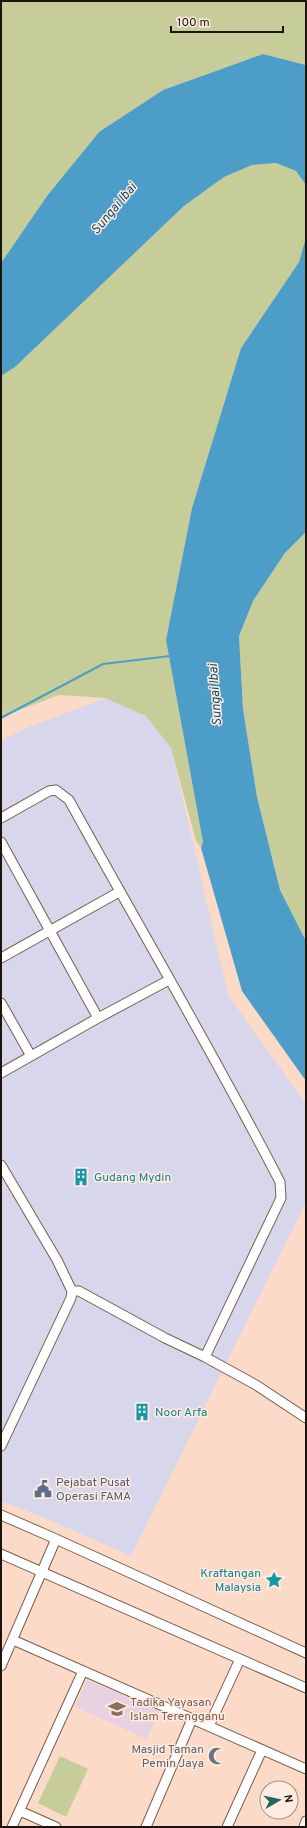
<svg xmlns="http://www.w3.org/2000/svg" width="307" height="1828" viewBox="0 0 307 1828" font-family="Overpass,sans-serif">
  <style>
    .industrial { fill: #d8d6eb }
    .education { fill: #e6d2e0 }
    .green { fill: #c7cd98 }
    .water { fill: #4c9ec9 }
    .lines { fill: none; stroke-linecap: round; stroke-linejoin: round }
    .stream { stroke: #4c9ec9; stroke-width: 2 }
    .minor-casing { stroke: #775c4c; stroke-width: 11 }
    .minor { stroke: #fff; stroke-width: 9 }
    .labels { text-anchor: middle; stroke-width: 3; stroke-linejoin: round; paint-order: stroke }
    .culture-label { font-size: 12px; fill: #0d838f; stroke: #ffebe0; text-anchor: start }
    .service-label { font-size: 12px; fill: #4e5e75; stroke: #ffebe0; text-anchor: start }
    .education-label { font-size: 12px; fill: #785e54; stroke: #ffebe0; text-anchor: start }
    .worship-label { font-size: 12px; fill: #5b616d; stroke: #ffebe0; text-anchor: end }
    .water-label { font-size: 13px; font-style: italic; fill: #084c6a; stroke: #ffebe0 }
  </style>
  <rect width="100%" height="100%" fill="#fbdbc8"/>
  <path class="industrial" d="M105 698 146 716 171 748 228 995 306 1104V1202L131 1556 40 1516 1 1501V741L24 729Z"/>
  <path class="education" d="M87 1680 159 1711 147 1739 75 1707Z"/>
  <path class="green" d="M1 1H306V65L263 54 163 90 99 132 47 196 1 263Z
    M276 163 296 171 306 185V237L299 262 241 348 192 508 166 640 203 842 201 848 196 841 171 748 146 716 105 698 59 695 1 717V376L15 367 184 206 224 177 252 165Z
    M306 532V941L280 890 257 797 243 709 239 636 253 601 285 553Z
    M60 1756 88 1769 66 1817 38 1803Z"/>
  <path class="water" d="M263 54 306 65V185L296 171 276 163 252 165 224 177 184 206 15 367 1 376V263L47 196 99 132 163 90Z
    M306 237V532L285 553 253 601 239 636 243 709 257 797 280 890 306 941V1081L242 991 201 848 203 842 166 640 192 508 241 348 299 262Z"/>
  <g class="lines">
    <path class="stream" d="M1 718 103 664 170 656"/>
    <g class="minor-casing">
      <path id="minor" d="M1 818 49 791 56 790 69 800C139 927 213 1052 280 1182L281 1198 205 1357
        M1 842 98 1018
        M1 958 119 892
        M1 1003 31 1056
        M1 1073 98 1018 169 980
        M1 1165 57 1260 72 1291 71 1298 1 1446
        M72 1291H79L165 1338 205 1357 256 1385 306 1418
        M1 1515 47 1535 306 1653
        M1 1554 306 1688
        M13 1640 306 1769
        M1 1666 56 1539
        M209 1726 240 1659
        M20 1811 56 1827
        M12 1827 83 1671
        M146 1827 192 1719
        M227 1827 262 1750
        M304 1827 306 1821"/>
    </g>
    <use href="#minor" class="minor"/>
  </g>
  <defs>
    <g id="building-bare" transform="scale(1.38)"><path d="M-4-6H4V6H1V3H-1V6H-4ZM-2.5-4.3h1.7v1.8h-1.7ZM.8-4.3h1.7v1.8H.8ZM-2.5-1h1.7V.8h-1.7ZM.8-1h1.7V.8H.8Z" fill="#0f9aa8" stroke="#ffebe0" stroke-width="2.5" paint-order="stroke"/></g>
    <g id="civic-bare" transform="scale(1.38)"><path d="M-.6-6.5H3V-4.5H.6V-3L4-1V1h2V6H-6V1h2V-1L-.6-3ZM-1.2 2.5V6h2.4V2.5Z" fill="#5c6f8a" stroke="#ffebe0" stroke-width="2.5" paint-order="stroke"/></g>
    <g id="sight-bare" transform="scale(1.38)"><path d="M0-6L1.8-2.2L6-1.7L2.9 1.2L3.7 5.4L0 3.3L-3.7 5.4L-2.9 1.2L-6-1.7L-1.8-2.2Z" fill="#0f9aa8" stroke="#ffebe0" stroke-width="2.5" paint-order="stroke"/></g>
    <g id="school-bare" transform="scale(1.38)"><path d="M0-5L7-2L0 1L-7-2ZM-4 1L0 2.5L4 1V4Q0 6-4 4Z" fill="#8d6e63" stroke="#ffebe0" stroke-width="2.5" paint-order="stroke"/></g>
    <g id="mosque-bare" transform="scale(1.38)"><path d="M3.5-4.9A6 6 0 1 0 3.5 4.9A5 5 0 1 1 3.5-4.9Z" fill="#6b7280" stroke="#ffebe0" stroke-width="2.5" paint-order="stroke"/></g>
  </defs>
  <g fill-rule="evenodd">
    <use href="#building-bare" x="81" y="1177"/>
    <use href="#building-bare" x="142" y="1412"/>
    <use href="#civic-bare" x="43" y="1489"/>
    <use href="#sight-bare" x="274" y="1580"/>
    <use href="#school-bare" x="117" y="1709"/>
    <use href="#mosque-bare" x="217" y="1756"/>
  </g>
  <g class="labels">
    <g class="culture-label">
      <text x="94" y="1181">Gudang Mydin</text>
      <text x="155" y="1416">Noor Arfa</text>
      <text x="261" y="1577" text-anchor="end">Kraftangan<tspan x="261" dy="14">Malaysia</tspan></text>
    </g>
    <g class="service-label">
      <text x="56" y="1486">Pejabat Pusat<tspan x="56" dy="14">Operasi FAMA</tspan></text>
    </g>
    <g class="education-label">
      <text x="130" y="1706">Tadika Yayasan<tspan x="130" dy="14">Islam Terengganu</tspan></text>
    </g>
    <g class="worship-label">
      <text x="204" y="1753">Masjid Taman<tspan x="204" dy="14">Pemin Jaya</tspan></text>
    </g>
    <g class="water-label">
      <text transform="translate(113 208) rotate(-50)" y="5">Sungai Ibai</text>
      <text transform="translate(214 695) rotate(-94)" y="5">Sungai Ibai</text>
    </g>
  </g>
  <rect width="307" height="1828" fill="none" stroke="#1d120c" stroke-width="4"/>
  <g transform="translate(279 1800) rotate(81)"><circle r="19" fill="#ffebe0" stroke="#a5948b"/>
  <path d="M0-3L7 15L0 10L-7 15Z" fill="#21685d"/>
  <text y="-6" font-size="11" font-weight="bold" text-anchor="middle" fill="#1d120c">N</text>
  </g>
  <path d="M171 26v6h112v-6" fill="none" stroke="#1d120c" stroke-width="2"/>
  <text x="177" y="26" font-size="12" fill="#1d120c" stroke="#ffebe0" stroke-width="3" paint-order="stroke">100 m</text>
</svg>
